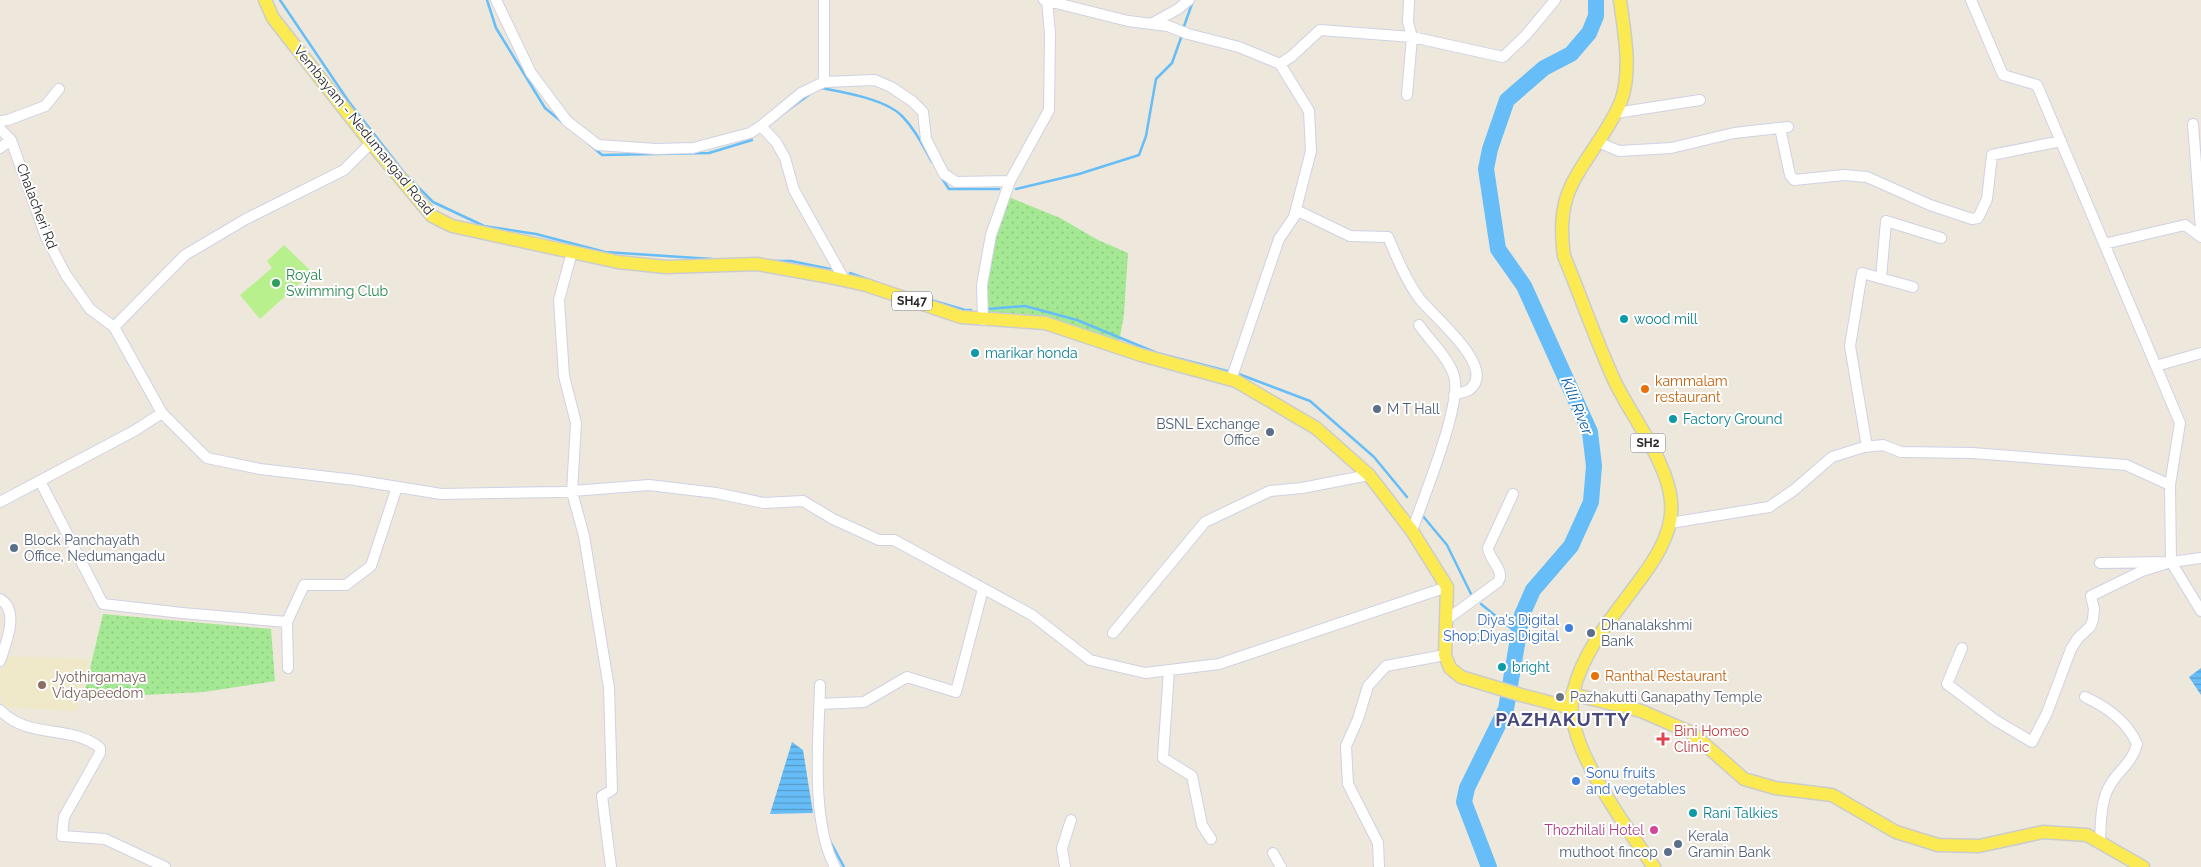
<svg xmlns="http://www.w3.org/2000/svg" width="2201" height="867" viewBox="0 0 2201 867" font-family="Raleway,sans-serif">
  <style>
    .education { fill: #f0e9c9 }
    .green { fill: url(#green-dots) }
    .pitch { fill: #b9f08e }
    .water { fill: url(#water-rules) }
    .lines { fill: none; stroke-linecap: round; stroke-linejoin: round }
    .stream { stroke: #66bdf7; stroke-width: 2.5 }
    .river { stroke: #66bdf7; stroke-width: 16 }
    .minor-casing { stroke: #d0d1e4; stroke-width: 12 }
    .major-casing { stroke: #ccc; stroke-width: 15 }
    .minor { stroke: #fff; stroke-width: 10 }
    .major { stroke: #fbea52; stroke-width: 12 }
    .leisure-dot { fill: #2e9e5b; stroke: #fff; stroke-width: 2 }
    .culture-dot { fill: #0f9aa8; stroke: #fff; stroke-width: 2 }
    .food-dot { fill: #e8710a; stroke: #fff; stroke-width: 2 }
    .service-dot { fill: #5c6f8a; stroke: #fff; stroke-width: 2 }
    .shop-dot { fill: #3f7fe0; stroke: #fff; stroke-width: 2 }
    .education-dot { fill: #8d6e63; stroke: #fff; stroke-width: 2 }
    .worship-dot { fill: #6b7280; stroke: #fff; stroke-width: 2 }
    .health-dot { fill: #e0444e; stroke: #fff; stroke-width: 2 }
    .hotel-dot { fill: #d1479c; stroke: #fff; stroke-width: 2 }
    .labels { text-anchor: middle; stroke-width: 4; stroke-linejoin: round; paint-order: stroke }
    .shield { fill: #fff; stroke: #6a6a6a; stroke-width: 1 }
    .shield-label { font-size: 12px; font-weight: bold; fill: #2a2a2a }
    .street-label { font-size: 14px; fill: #2a2a2a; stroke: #fff }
    .leisure-label { font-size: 14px; fill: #27864d; stroke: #fff; text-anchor: start }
    .culture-label { font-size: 14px; fill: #0d838f; stroke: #fff; text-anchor: start }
    .food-label { font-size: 14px; fill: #c56008; stroke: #fff; text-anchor: start }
    .service-label { font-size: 14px; fill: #4e5e75; stroke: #fff; text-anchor: start }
    .shop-label { font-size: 14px; fill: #366cbe; stroke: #fff; text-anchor: end }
    .education-label { font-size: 14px; fill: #785e54; stroke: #fff; text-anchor: start }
    .worship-label { font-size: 14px; fill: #5b616d; stroke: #fff; text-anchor: start }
    .health-label { font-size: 14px; fill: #be3a42; stroke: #fff; text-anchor: start }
    .hotel-label { font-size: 14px; fill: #b23c85; stroke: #fff; text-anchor: end }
    .water-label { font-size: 15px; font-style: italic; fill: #0358a4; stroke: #fff }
    .district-label { font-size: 19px; font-weight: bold; letter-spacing: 1px; fill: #47497e; stroke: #fff }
  </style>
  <defs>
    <pattern id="green-dots" width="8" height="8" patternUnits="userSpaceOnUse" patternTransform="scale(1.25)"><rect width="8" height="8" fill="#a5e893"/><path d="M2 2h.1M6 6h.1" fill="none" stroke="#8ec77f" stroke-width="1.8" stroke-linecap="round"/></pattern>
    <pattern id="water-rules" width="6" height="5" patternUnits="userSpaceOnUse" patternTransform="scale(1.25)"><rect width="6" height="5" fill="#66bdf7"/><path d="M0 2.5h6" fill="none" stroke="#549ac8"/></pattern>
  </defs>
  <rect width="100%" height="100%" fill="#ede8db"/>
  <path class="education" d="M7 656 89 659 77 711 4 707 0 694V674Z"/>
  <path class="green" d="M1009 197 1060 218 1098 240 1128 253 1124 314 1119 343 1011 314 1003 317H993L981 306 996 235Z
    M103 614 271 629 275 681 204 692 83 698Z"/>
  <path class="pitch" d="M284 245 312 272 260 319 240 295 272 268 267 261Z"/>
  <path class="water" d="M2201 668V695L2189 677Z
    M792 742 803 750 813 813 770 814Z"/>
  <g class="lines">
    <path class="stream" d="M280 0 349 102 406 175 433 202 484 226 536 234 605 252 712 259
      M487 0 496 28 545 108 562 122
      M1183 29 1193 1
      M821 88C843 92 885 99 902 116 915 129 923 146 932 162
      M784 113 810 94
      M588 143 602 155 709 153 752 140
      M941 177 949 189H999
      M1016 189 1079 174 1139 155 1146 136 1156 79 1172 63 1182 35
      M772 261H791L830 269
      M850 273 878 283
      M924 298 965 310H971
      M987 309 1025 306 1077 320 1157 353 1231 372
      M1236 373 1310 401 1374 457 1407 497
      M1422 515 1447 545 1472 596
      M1481 604 1518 634
      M830 841 844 867"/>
    <path class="river" d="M1489 867 1464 802 1467 788 1506 709 1522 615 1533 590 1571 546 1591 502 1594 466 1590 432 1524 286 1498 249 1486 169 1490 149 1507 100 1544 68 1571 54 1589 33 1596 16V0"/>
    <g class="minor-casing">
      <path id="minor" d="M496 0 531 73 567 121 598 145 656 149 693 148 750 133 761 126 776 142 785 158 794 190 845 281
        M1044 0 1128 21 1168 26 1188 34 1239 47 1280 64 1309 111 1311 151 1294 217 1279 239 1231 380
        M1971 0 2003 75 2037 85 2180 423 2170 485 2171 562 2201 611
        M1151 24 1178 9 1189 0
        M1280 64 1292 56 1320 30 1412 37 1503 57 1526 35 1555 0
        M824 82 875 80 891 87 912 101 923 112 926 139 944 174 956 182 1010 181
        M1407 95 1412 37 1408 22 1409 0
        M1616 113 1700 100
        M0 121 8 120 45 106 59 89
        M2193 124 2201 229
        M761 126 801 93 824 82V0
        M1780 128 1790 175 1794 180 1844 175 1867 177 1930 205 1972 219 1978 218 1987 199 1992 155 2061 141
        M0 129 11 140 46 237 66 275 90 309 114 327
        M1598 142 1619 151 1671 148 1734 133 1788 127
        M0 148 11 140
        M1296 210 1350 236 1388 237C1397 258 1406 280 1419 298 1432 316 1499 368 1469 390 1465 392 1459 393 1454 395
        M2104 244 2185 225 2201 237
        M572 252 559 300 564 376 576 423 572 492 584 536 609 688 612 790 602 796 611 867
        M1881 278 1886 221 1941 238
        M983 320 982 285 991 235 1010 181 1049 110 1050 34 1047 0
        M2156 366 2201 353
        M162 413 207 458 260 469 355 480 441 494 560 492 649 485 716 493 764 503 803 501 833 519 879 540H894L1032 615 1090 660 1145 673 1219 664 1447 587
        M1867 447 1850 346 1862 273 1913 287
        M40 481 103 604 182 613 287 622 288 668
        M0 502 134 431 162 413 114 327 185 255 246 219 344 170 371 143
        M1670 523 1769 507 1794 490 1832 457 1864 447 1883 445 1901 452 1972 453 2126 465 2170 485
        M1412 531C1422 501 1463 403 1454 376 1448 357 1430 341 1419 325
        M2100 563 2171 562 2201 558
        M0 599C20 611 6 643 0 661
        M1446 620 1498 582C1506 571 1489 560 1488 548L1513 494
        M287 622 304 585H346L371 566 397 487
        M1113 633 1205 522 1270 491 1302 488 1369 475
        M1962 648 1947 684 1995 720 2032 742 2047 713 2071 649 2078 638 2090 627 2093 620 2094 609 2091 596 2142 571 2171 562
        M1169 670 1163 758 1192 776 1202 825 1211 839
        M820 685C819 739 810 820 835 867
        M2085 697C2107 707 2127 721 2137 744 2133 762 2119 770 2110 785 2100 802 2101 824 2100 842
        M820 704 864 702 907 677 956 692 983 589
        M0 710C28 740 72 724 100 748V753L64 817 62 836 105 839 165 867
        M1273 853 1281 867
        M1065 867 1062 848 1071 820
        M1379 867 1378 843 1348 784 1346 746 1358 719 1368 686 1386 666 1445 655"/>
    </g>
    <g class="major-casing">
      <path id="major" d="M265 0 273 18 371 143 432 216 452 226 618 262 666 267 757 264 830 277 866 285 961 317 1045 323 1141 355 1236 381 1316 428 1369 475 1412 531 1447 587 1445 655 1450 668 1461 677 1521 695 1571 708
        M1620 0C1624 31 1631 64 1623 95 1619 110 1610 123 1602 136 1572 182 1556 198 1564 256 1581 297 1596 341 1615 382 1632 417 1668 463 1671 501 1674 529 1658 555 1642 577 1616 613 1583 649 1573 693 1561 741 1627 828 1654 867
        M1572 694 1641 711 1692 733 1744 779 1775 788 1832 795 1896 832 1938 845 1979 846 2043 832 2087 835 2143 867"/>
    </g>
    <use href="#minor" class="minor"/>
    <use href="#major" class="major"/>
  </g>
  <circle class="leisure-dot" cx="276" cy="283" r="5"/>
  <g class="culture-dot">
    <circle cx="1624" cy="319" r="5"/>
    <circle cx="975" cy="353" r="5"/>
    <circle cx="1673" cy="419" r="5"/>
    <circle cx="1502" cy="667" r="5"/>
    <circle cx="1693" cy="813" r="5"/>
  </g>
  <g class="food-dot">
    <circle cx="1645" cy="389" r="5"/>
    <circle cx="1595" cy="676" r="5"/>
  </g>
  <g class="service-dot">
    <circle cx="1377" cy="409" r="5"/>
    <circle cx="1270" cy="432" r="5"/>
    <circle cx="14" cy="548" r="5"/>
    <circle cx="1591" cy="633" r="5"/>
    <circle cx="1678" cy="844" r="5"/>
    <circle cx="1668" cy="852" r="5"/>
  </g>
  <g class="shop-dot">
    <circle cx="1569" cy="628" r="5"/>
    <circle cx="1576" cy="781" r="5"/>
  </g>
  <circle class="education-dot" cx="42" cy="685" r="5"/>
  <circle class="worship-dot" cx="1560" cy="697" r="5"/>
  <path class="health-dot" d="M1660.5 731.5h5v5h5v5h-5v5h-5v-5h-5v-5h5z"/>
  <circle class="hotel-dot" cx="1654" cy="830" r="5"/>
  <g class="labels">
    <g class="shield">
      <rect x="892" y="291.5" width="40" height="19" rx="4"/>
      <rect x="1630.5" y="433.5" width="35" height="19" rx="4"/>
    </g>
    <g class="shield-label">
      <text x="912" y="305">SH47</text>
      <text x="1648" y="447">SH2</text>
    </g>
    <g class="street-label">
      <text transform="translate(364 130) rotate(51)" y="5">Vembayam - Nedumangad Road</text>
      <text transform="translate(37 206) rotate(69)" y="5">Chalacheri Rd</text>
    </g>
    <g class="leisure-label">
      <text x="286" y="280">Royal<tspan x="286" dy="16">Swimming Club</tspan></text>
    </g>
    <g class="culture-label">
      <text x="1634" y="324">wood mill</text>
      <text x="985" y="358">marikar honda</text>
      <text x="1683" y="424">Factory Ground</text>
      <text x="1512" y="672">bright</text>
      <text x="1703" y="818">Rani Talkies</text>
    </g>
    <g class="food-label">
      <text x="1655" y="386">kammalam<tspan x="1655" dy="16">restaurant</tspan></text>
      <text x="1605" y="681">Ranthal Restaurant</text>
    </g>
    <g class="service-label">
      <text x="1387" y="414">M T Hall</text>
      <text x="1260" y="429" text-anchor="end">BSNL Exchange<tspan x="1260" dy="16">Office</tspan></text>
      <text x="24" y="545">Block Panchayath<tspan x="24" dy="16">Office, Nedumangadu</tspan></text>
      <text x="1601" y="630">Dhanalakshmi<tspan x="1601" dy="16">Bank</tspan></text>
      <text x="1688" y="841">Kerala<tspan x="1688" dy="16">Gramin Bank</tspan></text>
      <text x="1658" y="857" text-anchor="end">muthoot fincop</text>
    </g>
    <g class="shop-label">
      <text x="1559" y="625">Diya's Digital<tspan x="1559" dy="16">Shop;Diyas Digital</tspan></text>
      <text x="1586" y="778" text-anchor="start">Sonu fruits<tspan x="1586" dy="16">and vegetables</tspan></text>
    </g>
    <g class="education-label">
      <text x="52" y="682">Jyothirgamaya<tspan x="52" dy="16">Vidyapeedom</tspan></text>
    </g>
    <g class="worship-label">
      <text x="1570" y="702">Pazhakutti Ganapathy Temple</text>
    </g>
    <g class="health-label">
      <text x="1674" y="736">Bini Homeo<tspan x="1674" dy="16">Clinic</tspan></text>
    </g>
    <g class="hotel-label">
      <text x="1644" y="835">Thozhilali Hotel</text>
    </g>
    <g class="water-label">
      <text transform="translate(1577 406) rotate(68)" y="5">Killi River</text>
    </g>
    <g class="district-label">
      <text x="1563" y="726">PAZHAKUTTY</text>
    </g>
  </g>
</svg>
